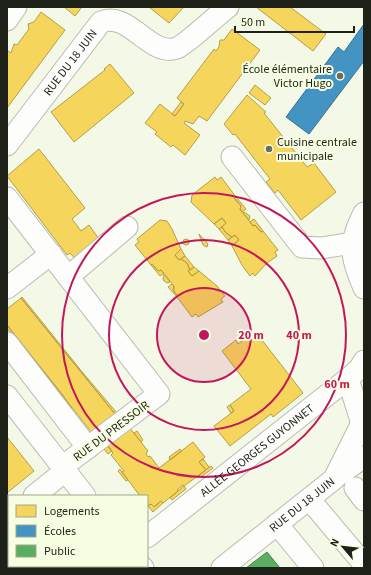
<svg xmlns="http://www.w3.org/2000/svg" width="371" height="575" viewBox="0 0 371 575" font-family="'Source Sans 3',sans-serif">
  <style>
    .homes { fill: #f6d55c; stroke: #b59f47 }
    .schools { fill: #4393c3; stroke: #38718f }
    .public { fill: #5aae61; stroke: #48844b }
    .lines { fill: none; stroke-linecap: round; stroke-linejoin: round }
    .minor-casing { stroke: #b8bcaf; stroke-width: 23 }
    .minor { stroke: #fdfefb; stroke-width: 21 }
    .ring { fill: none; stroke: #c2185b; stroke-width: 2 }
    .poi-dot { fill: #696c60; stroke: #f6fee1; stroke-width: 1.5 }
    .labels { text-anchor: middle; stroke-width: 4; stroke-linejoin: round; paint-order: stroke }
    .street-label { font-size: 12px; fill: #1e2117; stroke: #f6fee1 }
    .poi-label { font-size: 12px; fill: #1e2117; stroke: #f6fee1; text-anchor: end }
    .centre { fill: #c2185b; stroke: #f6fee1; stroke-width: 2 }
    .ring-label { font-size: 12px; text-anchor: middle; font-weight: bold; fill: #c2185b; stroke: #f6fee1; stroke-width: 4; stroke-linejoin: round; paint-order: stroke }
  </style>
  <rect width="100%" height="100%" fill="#f3f8e7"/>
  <path class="homes" d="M64 7H82L75 16Z
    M149 7H184L169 23Z
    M256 7H290L326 34 313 51Z
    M41 12 65 30 7 108V53L8 51 11 53 14 44 17 45 29 29 28 24 34 22Z
    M232 29 260 50 207 121 199 116 193 124 185 121 184 123 200 135 185 155 173 145 171 147 155 134 157 132 145 123 160 104 175 116 184 104 177 98 214 49 216 51 219 47 220 40H224Z
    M110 64 134 93 74 142 51 112 105 70 104 69Z
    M255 85 271 98 265 105 249 93Z
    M247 95 266 112 264 113 307 167 314 163 336 192 301 220 278 190 275 193 266 182 270 179 235 134 233 135 224 124Z
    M181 102 184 104 175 116 172 114Z
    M39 149 85 208 72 219 81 231 89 225 102 243 78 262 70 253 67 255 7 176Z
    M215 177 217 180 221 177 236 197 234 198 241 206 240 209 253 226 255 225 261 232 263 231 278 250 275 252 277 256 267 263 255 276 253 273 250 276 242 265 232 246 239 240 235 235 232 237 226 233 222 227 226 223 222 218 214 224 191 202 192 195Z
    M236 197 246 209 242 212 240 209 241 206 234 198Z
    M244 212 250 216 249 220 243 213Z
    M222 218 226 223 219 229 214 224Z
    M254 219 263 231 261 232 255 225 253 226 250 222Z
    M160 220 167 221 172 229 181 249 175 255 179 260 181 259 187 263 190 270 188 271 192 276 199 271 217 286 225 296 221 299 223 302 198 317 196 314 192 317 177 297 178 296 173 290 174 286 161 270 158 271 152 264 151 265 135 245 139 242 137 239Z
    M222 227 226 233 232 237 228 240 219 229Z
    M199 234 208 244 207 247 203 245Z
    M235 235 239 240 232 246 228 240Z
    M183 242a3 3 0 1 1 6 0a3 3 0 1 1-6 0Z
    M181 249 185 256 179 260 175 255Z
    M185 256 194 267 190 270 187 263 181 259Z
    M152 264 158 271 161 270 164 273 160 276 151 265Z
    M194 267 199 271 192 276 188 271Z
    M164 274 170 282 167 283 163 280Z
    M172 284 174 286V292L178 296 177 297 168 287Z
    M22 297 83 373 117 413 115 414 21 298Z
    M21 298 115 414 92 433 7 325V309Z
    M7 325 62 394 72 408 70 409 7 328Z
    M255 331 303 393 273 417 271 414 230 446 214 426 234 411 230 405 251 389 222 351 236 340 238 344Z
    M230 405 234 411 231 413 227 407Z
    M129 427 148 451 146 454 148 457 150 456 159 468 193 442 205 457 199 462 206 470 184 486 183 485 177 490 178 491 163 503 161 501 154 507 151 504 148 506 147 496H140L122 472 124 471 111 455 113 453 105 443Z
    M137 431 143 440 141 442 134 433Z
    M7 437 34 471 7 493Z
    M107 444 112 451 108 454 103 448Z
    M180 449 182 451 170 460 169 457Z
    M203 459 209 467 206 470 199 462Z
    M211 466 213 468 201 477 199 475Z
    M120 469 122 472 128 480 126 481 118 471Z
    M184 486 186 489 172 500 170 498Z
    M161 501 163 503 153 512 148 506 151 504 154 507Z
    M47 566H108L110 568H44Z"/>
  <path class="schools" d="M364 24V61L309 134 286 117 338 47 344 52Z"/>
  <path class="public" d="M267 552 280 568H246Z"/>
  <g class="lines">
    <g class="minor-casing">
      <g id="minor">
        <path d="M7 20 16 7"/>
        <path id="s1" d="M7 145 101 22C129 10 150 58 177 48 188 43 216 16 228 7"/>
        <path d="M232 157 302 247 321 248 353 243"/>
        <path d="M7 198 159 394 62 467"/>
        <path d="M364 213C348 244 350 256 364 288"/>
        <path d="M68 277 127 227"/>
        <path d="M7 288 51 254"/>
        <path d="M7 343 88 448"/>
        <path d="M348 379 364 430"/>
        <path d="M7 396 85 496"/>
        <path d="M337 476 364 457"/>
        <path d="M355 488 364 500"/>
        <path d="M34 496 65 471"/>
        <path d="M309 499 363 563"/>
        <path d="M7 517 9 515"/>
        <path d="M277 524 313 568"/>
        <path id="s2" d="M147 537 350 377 360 368 364 361"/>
        <path d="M7 560 9 559"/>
        <path d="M141 566 143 568"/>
        <path id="s3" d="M222 568 334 479 361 425"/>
      </g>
    </g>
    <use href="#minor" class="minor"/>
  </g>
  <circle cx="204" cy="335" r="47" fill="#c2185b" fill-opacity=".12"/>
  <g class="ring">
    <circle cx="204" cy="335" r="47"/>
    <circle cx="204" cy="335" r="95"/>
    <circle cx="204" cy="335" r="142"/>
  </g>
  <g class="poi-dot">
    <circle cx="340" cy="76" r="4"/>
    <circle cx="269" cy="149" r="4"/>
  </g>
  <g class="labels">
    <g class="street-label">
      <text dy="4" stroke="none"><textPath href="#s1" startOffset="104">RUE DU 18 JUIN</textPath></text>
      <text transform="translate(111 431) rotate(-37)" y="4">RUE DU PRESSOIR</text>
      <text dy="4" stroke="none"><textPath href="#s2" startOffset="140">ALLÉE GEORGES GUYONNET</textPath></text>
      <text dy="4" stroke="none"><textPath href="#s3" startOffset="102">RUE DU 18 JUIN</textPath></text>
    </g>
    <g class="poi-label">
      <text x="332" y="73">École élémentaire<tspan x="332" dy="14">Victor Hugo</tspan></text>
      <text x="277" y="146" text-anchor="start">Cuisine centrale<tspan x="277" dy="14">municipale</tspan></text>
    </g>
  </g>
  <circle cx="204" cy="335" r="6" class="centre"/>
  <g class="ring-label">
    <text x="251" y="339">20 m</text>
    <text x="299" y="339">40 m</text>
    <text x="337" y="388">60 m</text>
  </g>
  <rect width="371" height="575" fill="none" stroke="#1e2117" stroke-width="16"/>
  <rect x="8" y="495" width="140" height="72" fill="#f6fee1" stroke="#a0a690"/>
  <rect x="16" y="505" width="20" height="12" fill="#f6d55c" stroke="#a0a690"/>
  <text x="44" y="515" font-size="12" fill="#1e2117">Logements</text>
  <rect x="16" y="525" width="20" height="12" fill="#4393c3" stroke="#a0a690"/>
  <text x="44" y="535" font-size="12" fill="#1e2117">Écoles</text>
  <rect x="16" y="545" width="20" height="12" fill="#5aae61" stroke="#a0a690"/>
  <text x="44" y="555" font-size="12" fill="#1e2117">Public</text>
  <g transform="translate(343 547) rotate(298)" stroke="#f6fee1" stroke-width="3" paint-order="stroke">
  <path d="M0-3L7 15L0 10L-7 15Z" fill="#1e2117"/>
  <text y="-6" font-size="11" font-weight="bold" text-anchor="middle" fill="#1e2117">N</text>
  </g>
  <path d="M235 26v6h119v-6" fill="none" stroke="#1e2117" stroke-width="2"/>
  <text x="241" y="26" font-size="12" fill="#1e2117" stroke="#f6fee1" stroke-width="3" paint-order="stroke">50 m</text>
</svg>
